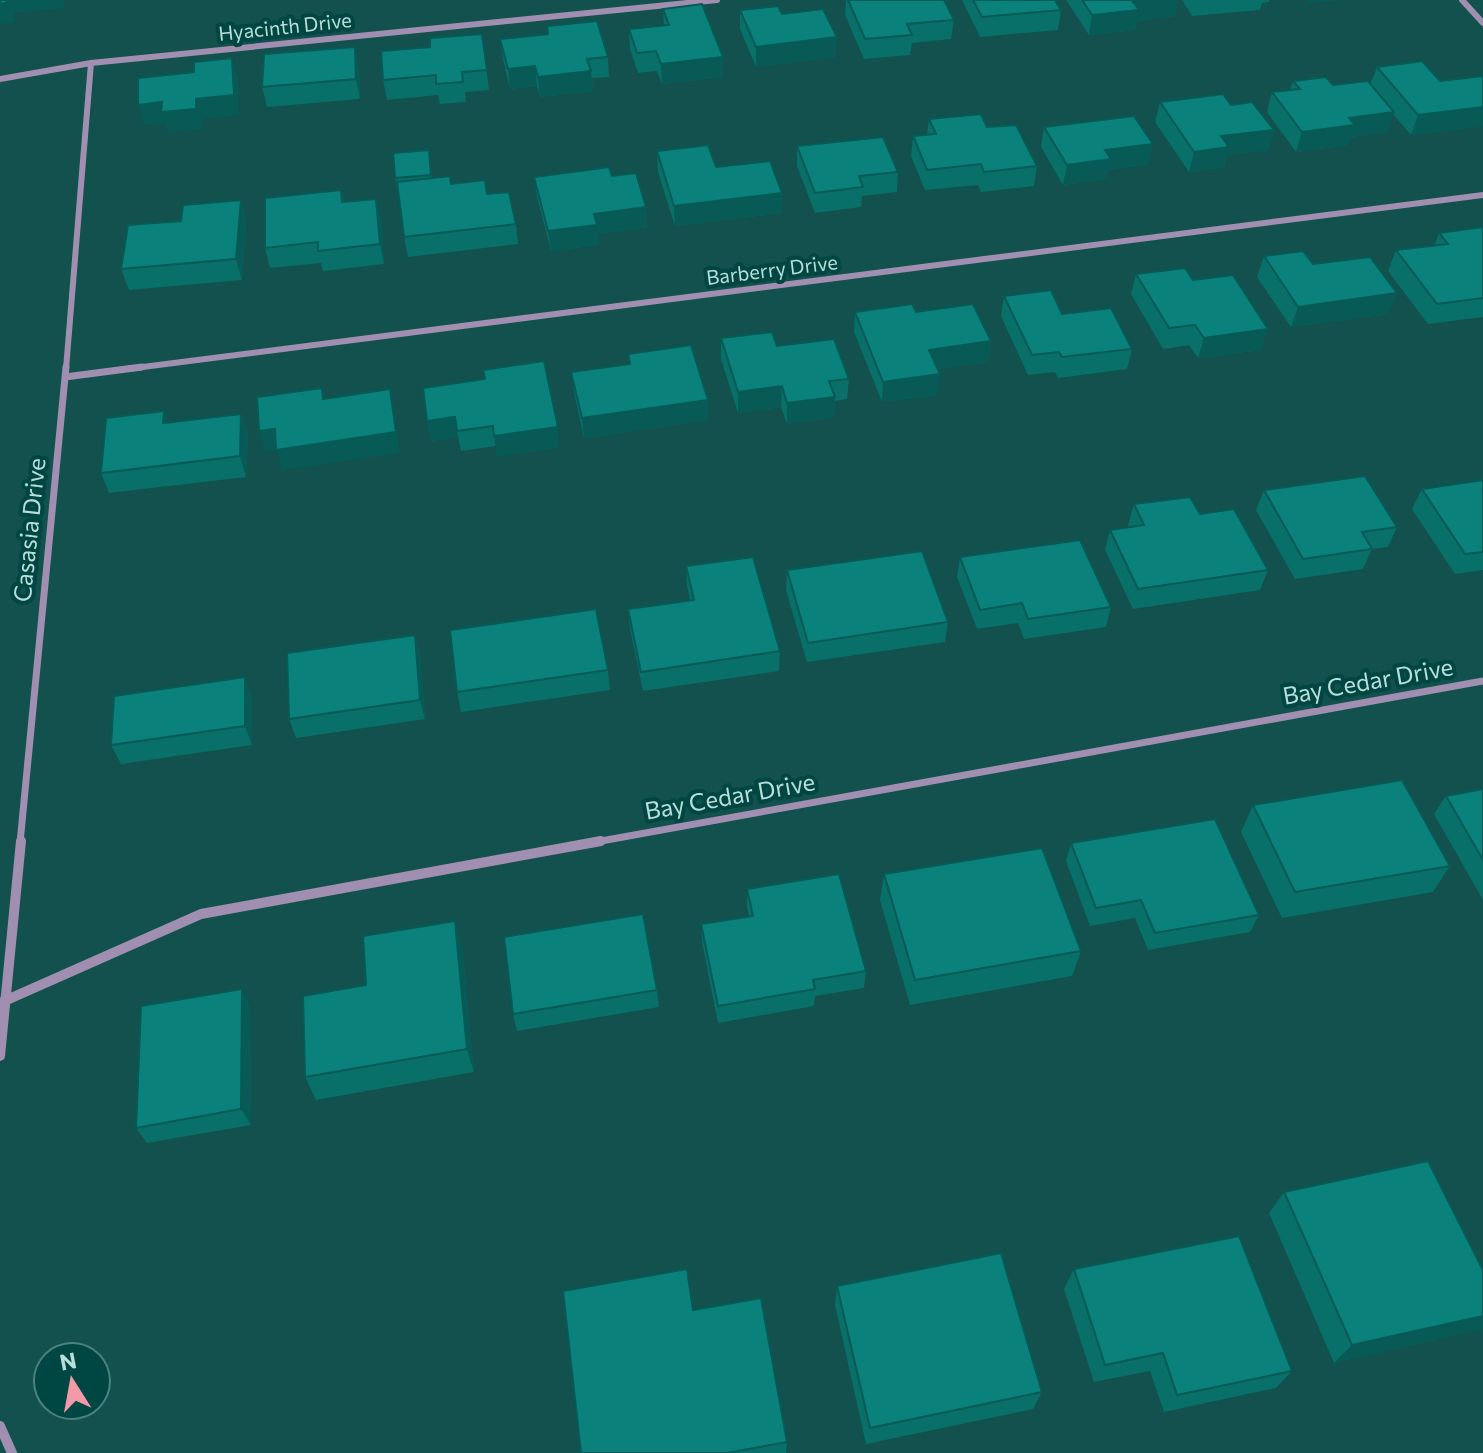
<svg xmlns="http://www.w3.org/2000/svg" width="1483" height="1453" viewBox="0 0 1483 1453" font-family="Commissioner,sans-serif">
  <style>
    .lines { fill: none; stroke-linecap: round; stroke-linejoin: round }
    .minor-far2 { stroke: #a08fb0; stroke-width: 6 }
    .minor-far1 { stroke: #a08fb0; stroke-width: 7 }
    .minor { stroke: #a08fb0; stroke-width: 10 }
    .wall { fill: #096f69 }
    .shaded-wall { fill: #075a55 }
    .building { fill: #0a817a; stroke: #075a55; stroke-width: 2 }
    .labels { text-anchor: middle; stroke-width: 8; stroke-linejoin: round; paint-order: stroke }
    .far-street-label { font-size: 20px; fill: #b9ddd9; stroke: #004642 }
    .street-label { font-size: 24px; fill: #b9ddd9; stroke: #004642 }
  </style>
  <rect width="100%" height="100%" fill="#12514d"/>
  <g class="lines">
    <path class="minor-far2" d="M1462 0 1483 23
      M0 79 91 63 717 0
      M66 369 91 63
      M127 369 1483 195"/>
    <path class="minor-far1" d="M65 377 142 367
      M20 843 66 367
      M590 843 1483 681"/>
    <path class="minor" d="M0 1003 201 914 601 841
      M0 1056 21 841
      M0 1426 12 1453"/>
  </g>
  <path class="wall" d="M846 0H944L954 20 951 39 912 43 910 55 864 59 845 15Z
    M962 0H1055L1061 10 1058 30 980 37Z
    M1066 0H1178L1175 16 1137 21 1135 30 1089 35Z
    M1182 0H1269V2L1262 3 1260 10 1192 16Z
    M663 9 723 77 662 84 657 71 638 73 630 49 629 29 664 26Z
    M740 10 782 14 836 57 756 67 740 29Z
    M547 26 608 57 609 77 592 78 593 91 540 97 537 86 510 89 503 59 500 39 548 34Z
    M482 34 489 90 465 92 466 102 440 104 438 95 387 100 383 80 430 47Z
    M355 47 359 66 360 99 267 107 262 87Z
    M1377 67 1440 81 1483 76V126L1411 135 1393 114 1387 132 1351 137 1348 145 1296 152 1267 112 1272 92 1290 90 1293 81 1333 85H1370Z
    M1160 102 1231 105 1274 130 1268 150 1227 155 1224 167 1189 172 1155 122Z
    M929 119 987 127 1037 166 1034 186 981 192 978 185 925 190 911 156 913 136 927 135Z
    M1044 127 1148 165 1109 169 1106 179 1063 185 1041 147Z
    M797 146 898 172 897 192 862 196 861 207 815 213 797 166Z
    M657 151 716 167 782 213 675 226 658 172Z
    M430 160 432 178 487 194 516 224 518 244 408 257 404 237 398 189H397L395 178Z
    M612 176 646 207 647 227 598 234 599 245 551 251 537 197 534 177Z
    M341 190 344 202 381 219 384 264 323 271 321 263 270 268 265 248Z
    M241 200 246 220 242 280 129 290 121 269 181 221Z
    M1483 227V317L1428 324 1388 271 1396 250 1434 246 1439 233Z
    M1264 256 1313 264 1389 314 1291 327 1257 277Z
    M1136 274 1193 280 1261 350 1198 358 1189 345 1163 349 1131 294Z
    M1004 296 1062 314 1132 349 1127 369 1058 378 1055 372 1028 375 1001 316Z
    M855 312H916L991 341 988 362 938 369 937 395 882 402 854 332Z
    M721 338 777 346 849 379 847 399 835 401 834 417 787 424 781 407 738 413 721 359Z
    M628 354 708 400V420L584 438 574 392 571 372 629 364Z
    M423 388 560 447 497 456 496 446 461 451 458 437 431 441 427 421Z
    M241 414 248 434 246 477 109 493 101 473 168 422Z
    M1483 480V570L1455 574 1412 509 1422 489Z
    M1264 490 1397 527 1388 547 1372 549 1363 569 1295 579 1256 510Z
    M1134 504 1200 514 1268 570 1260 590 1133 609 1105 550 1110 530 1130 527 1128 525Z
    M960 557 1111 607 1106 627 1024 639 1018 623 977 629 957 577Z
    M686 566 780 651 779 671 643 691 630 629 628 609 690 600 687 586Z
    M787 570 948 622 945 642 807 662 786 590Z
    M415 635 420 655 425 719 296 738 289 719Z
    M608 670 610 690 461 712 457 692Z
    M252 697V745L121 764 111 745Z
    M1483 789V900L1434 814 1446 796Z
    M1253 805 1450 866 1433 892 1282 918 1241 832Z
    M1071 843 1259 915 1250 932 1148 950 1135 918 1090 926 1066 861Z
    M884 874 1081 951 1072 976 910 1005 880 900Z
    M747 889 866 971 864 988 815 996 814 1006 718 1023 702 942 701 924 749 916 747 907Z
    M462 946 474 1072 316 1100 305 1077 366 985Z
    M657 990 659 1007 517 1031 513 1014Z
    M250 1006 251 1125 147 1143 136 1128Z
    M1284 1192 1482 1329 1334 1363 1269 1213Z
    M1074 1269 1292 1371 1276 1388 1164 1412 1150 1371 1094 1382 1064 1289Z
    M837 1286 1042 1392 1033 1409 866 1444 835 1305Z
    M693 1310 787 1442 786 1453H581Z"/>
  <path class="shaded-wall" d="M7 0H65L64 8 15 13 14 23 0 24V4Z
    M1150 0H1178L1175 16 1137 21 1135 30 1089 35 1092 15 1133 2Z
    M1308 0H1342L1307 4Z
    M837 37 836 57 756 67V47Z
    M355 47 359 66 360 99 356 79Z
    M723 57V77L662 84 661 64Z
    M232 58 238 78 239 115 202 119V129L168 132 165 123 144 125 138 105 196 99Z
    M535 66 537 86 510 89 508 69Z
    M591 71 593 91 540 97 538 77Z
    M1483 107V126L1411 135 1418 115Z
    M1394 112 1387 132 1351 137 1348 145 1296 152 1302 132 1349 118Z
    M1274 130 1268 150 1227 155 1224 167 1189 172 1194 152 1221 136Z
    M1153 144 1148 165 1109 169 1106 179 1063 185 1067 165 1105 150Z
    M782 193V213L675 226 674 206Z
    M376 199 381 219 384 264 380 244Z
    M241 200 246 220 242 280 236 259Z
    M646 207 647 227 598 234 599 245 551 251 548 231 594 214Z
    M1397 293 1389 314 1291 327 1298 307Z
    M1268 329 1261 350 1198 358 1204 338Z
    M991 341 988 362 927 371 929 350Z
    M940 374 937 395 882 402 883 382Z
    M782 386 781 407 738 413V392Z
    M390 389 394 410 400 453 283 470 276 450Z
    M835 397 834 417 787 424V403Z
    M708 400V420L584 438 582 418Z
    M164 411 172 432 163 423Z
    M241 414 248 434 246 477 240 456Z
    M455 417 458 437 431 441 427 421Z
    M558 427 560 447 497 456 494 436Z
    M275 429 281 449 265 452 259 431Z
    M415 635 420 655 425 719 420 700Z
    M245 677 252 697V745L245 726Z
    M455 921 462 946 474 1072 467 1049Z
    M242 989 250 1006 251 1125 241 1109Z
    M1483 1316V1328L1482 1329 1334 1363 1352 1345Z"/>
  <path class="building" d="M0 0H7L6 3 0 4Z
    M848 0H944L954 20 907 24 912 35 865 39Z
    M973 0H1055L1061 10 982 17Z
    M1082 0H1150L1133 2 1139 10 1092 15Z
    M702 4 723 57 661 64 656 51 637 53 629 29 669 25 663 9Z
    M778 6 782 14 823 9 837 37 756 47 740 10Z
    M597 21 608 57 587 59 591 71 538 77 535 66 508 69 500 39 548 34 547 26Z
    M482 34 487 70 462 72 463 82 436 84V75L383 80 381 51 430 47V38Z
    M355 47 356 79 262 87 264 54Z
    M232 58 234 95 196 99V109L161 112 162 102 138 105V78L194 72V62Z
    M1422 61 1440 81 1483 76V107L1418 115 1377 67Z
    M1326 77 1333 85 1368 81 1394 112 1349 118 1355 125 1302 132 1272 92 1300 89 1293 81Z
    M1223 94 1231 105 1252 102 1274 130 1221 136 1229 147 1194 152 1160 102Z
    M981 114 987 127 1016 125 1037 166 984 172 981 164 927 170 913 136 936 134 929 119Z
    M1134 116 1153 144 1105 150 1111 159 1067 165 1044 127Z
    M883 137 898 172 859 176 863 187 815 193 797 146Z
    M708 145 716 167 770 161 782 193 674 206 657 151Z
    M429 150 431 175 395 178 393 153Z
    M609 167 612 176 636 173 646 207 594 214 597 225 548 231 534 177Z
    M450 176 451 184 485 180 487 194 509 192 516 224 404 237 397 182Z
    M341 190 342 202 376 199 380 244 318 251V242L265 248V198Z
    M241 200 236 259 121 269 128 225 181 221 183 205Z
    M1483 227V298L1437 304 1396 250 1448 244 1439 233Z
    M1303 251 1313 264 1370 257 1397 293 1298 307 1264 256Z
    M1185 268 1193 280 1233 275 1268 329 1204 338 1195 325 1169 328 1136 274Z
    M1051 290 1062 314 1111 308 1132 349 1062 357 1059 352 1032 355 1004 296Z
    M912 304 916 312 973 304 991 341 929 350 940 374 883 382 855 312Z
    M772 332 777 346 834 339 849 379 829 381 835 397 787 403 782 386 738 392 721 338Z
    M691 345 708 400 582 418 571 372 630 364 628 354Z
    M544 361 558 427 494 436 493 426 457 431 455 417 427 421 423 388 485 379 483 370Z
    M322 388 323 399 390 389 396 432 276 450 275 429 259 431 257 397Z
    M164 411 163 423 241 414 240 456 101 473 106 418Z
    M1365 476 1397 527 1362 532 1372 549 1303 559 1264 490Z
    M1483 480V552L1465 554 1422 489Z
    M1190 497 1200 514 1234 509 1268 570 1138 589 1110 530 1144 525 1134 504Z
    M1080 540 1111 607 1028 619 1022 603 980 610 960 557Z
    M922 551 948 622 808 643 787 570Z
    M753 557 780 651 641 672 628 609 694 600 686 566Z
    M596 609 608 670 457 692 450 630Z
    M415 635 420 700 289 719 287 653Z
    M245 677V726L111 745 114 696Z
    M1402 780 1450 866 1295 892 1253 805Z
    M1483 789V860L1446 796Z
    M1215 819 1259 915 1155 933 1141 900 1096 908 1071 843Z
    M1042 848 1081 951 915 980 884 874Z
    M839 874 866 971 813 980 815 989 718 1006 701 924 753 916 747 889Z
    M643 914 657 990 513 1014 504 937Z
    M455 921 467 1049 305 1077 303 996 366 985 363 936Z
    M242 989 241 1109 136 1128 141 1006Z
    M1428 1161 1483 1270V1316L1352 1345 1284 1192Z
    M1239 1236 1292 1371 1177 1395 1163 1353 1105 1365 1074 1269Z
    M1001 1253 1042 1392 870 1428 837 1286Z
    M687 1269 693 1310 761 1298 787 1442 727 1453H581L563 1291Z"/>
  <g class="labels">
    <g class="far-street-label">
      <text transform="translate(285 27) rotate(-6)" y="7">Hyacinth Drive</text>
      <text transform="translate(772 270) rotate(-7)" y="7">Barberry Drive</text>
    </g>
    <g class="street-label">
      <text transform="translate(30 530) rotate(-84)" y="8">Casasia Drive</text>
      <text transform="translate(1368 682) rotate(-10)" y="8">Bay Cedar Drive</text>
      <text transform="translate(730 797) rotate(-10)" y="8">Bay Cedar Drive</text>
    </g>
  </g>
  <g transform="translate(72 1381) rotate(349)"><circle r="38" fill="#004642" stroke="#4a827e" stroke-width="2"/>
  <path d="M0-6L14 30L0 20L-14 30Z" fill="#f39aa9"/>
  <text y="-12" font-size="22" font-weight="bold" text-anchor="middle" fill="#b9ddd9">N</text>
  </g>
</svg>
